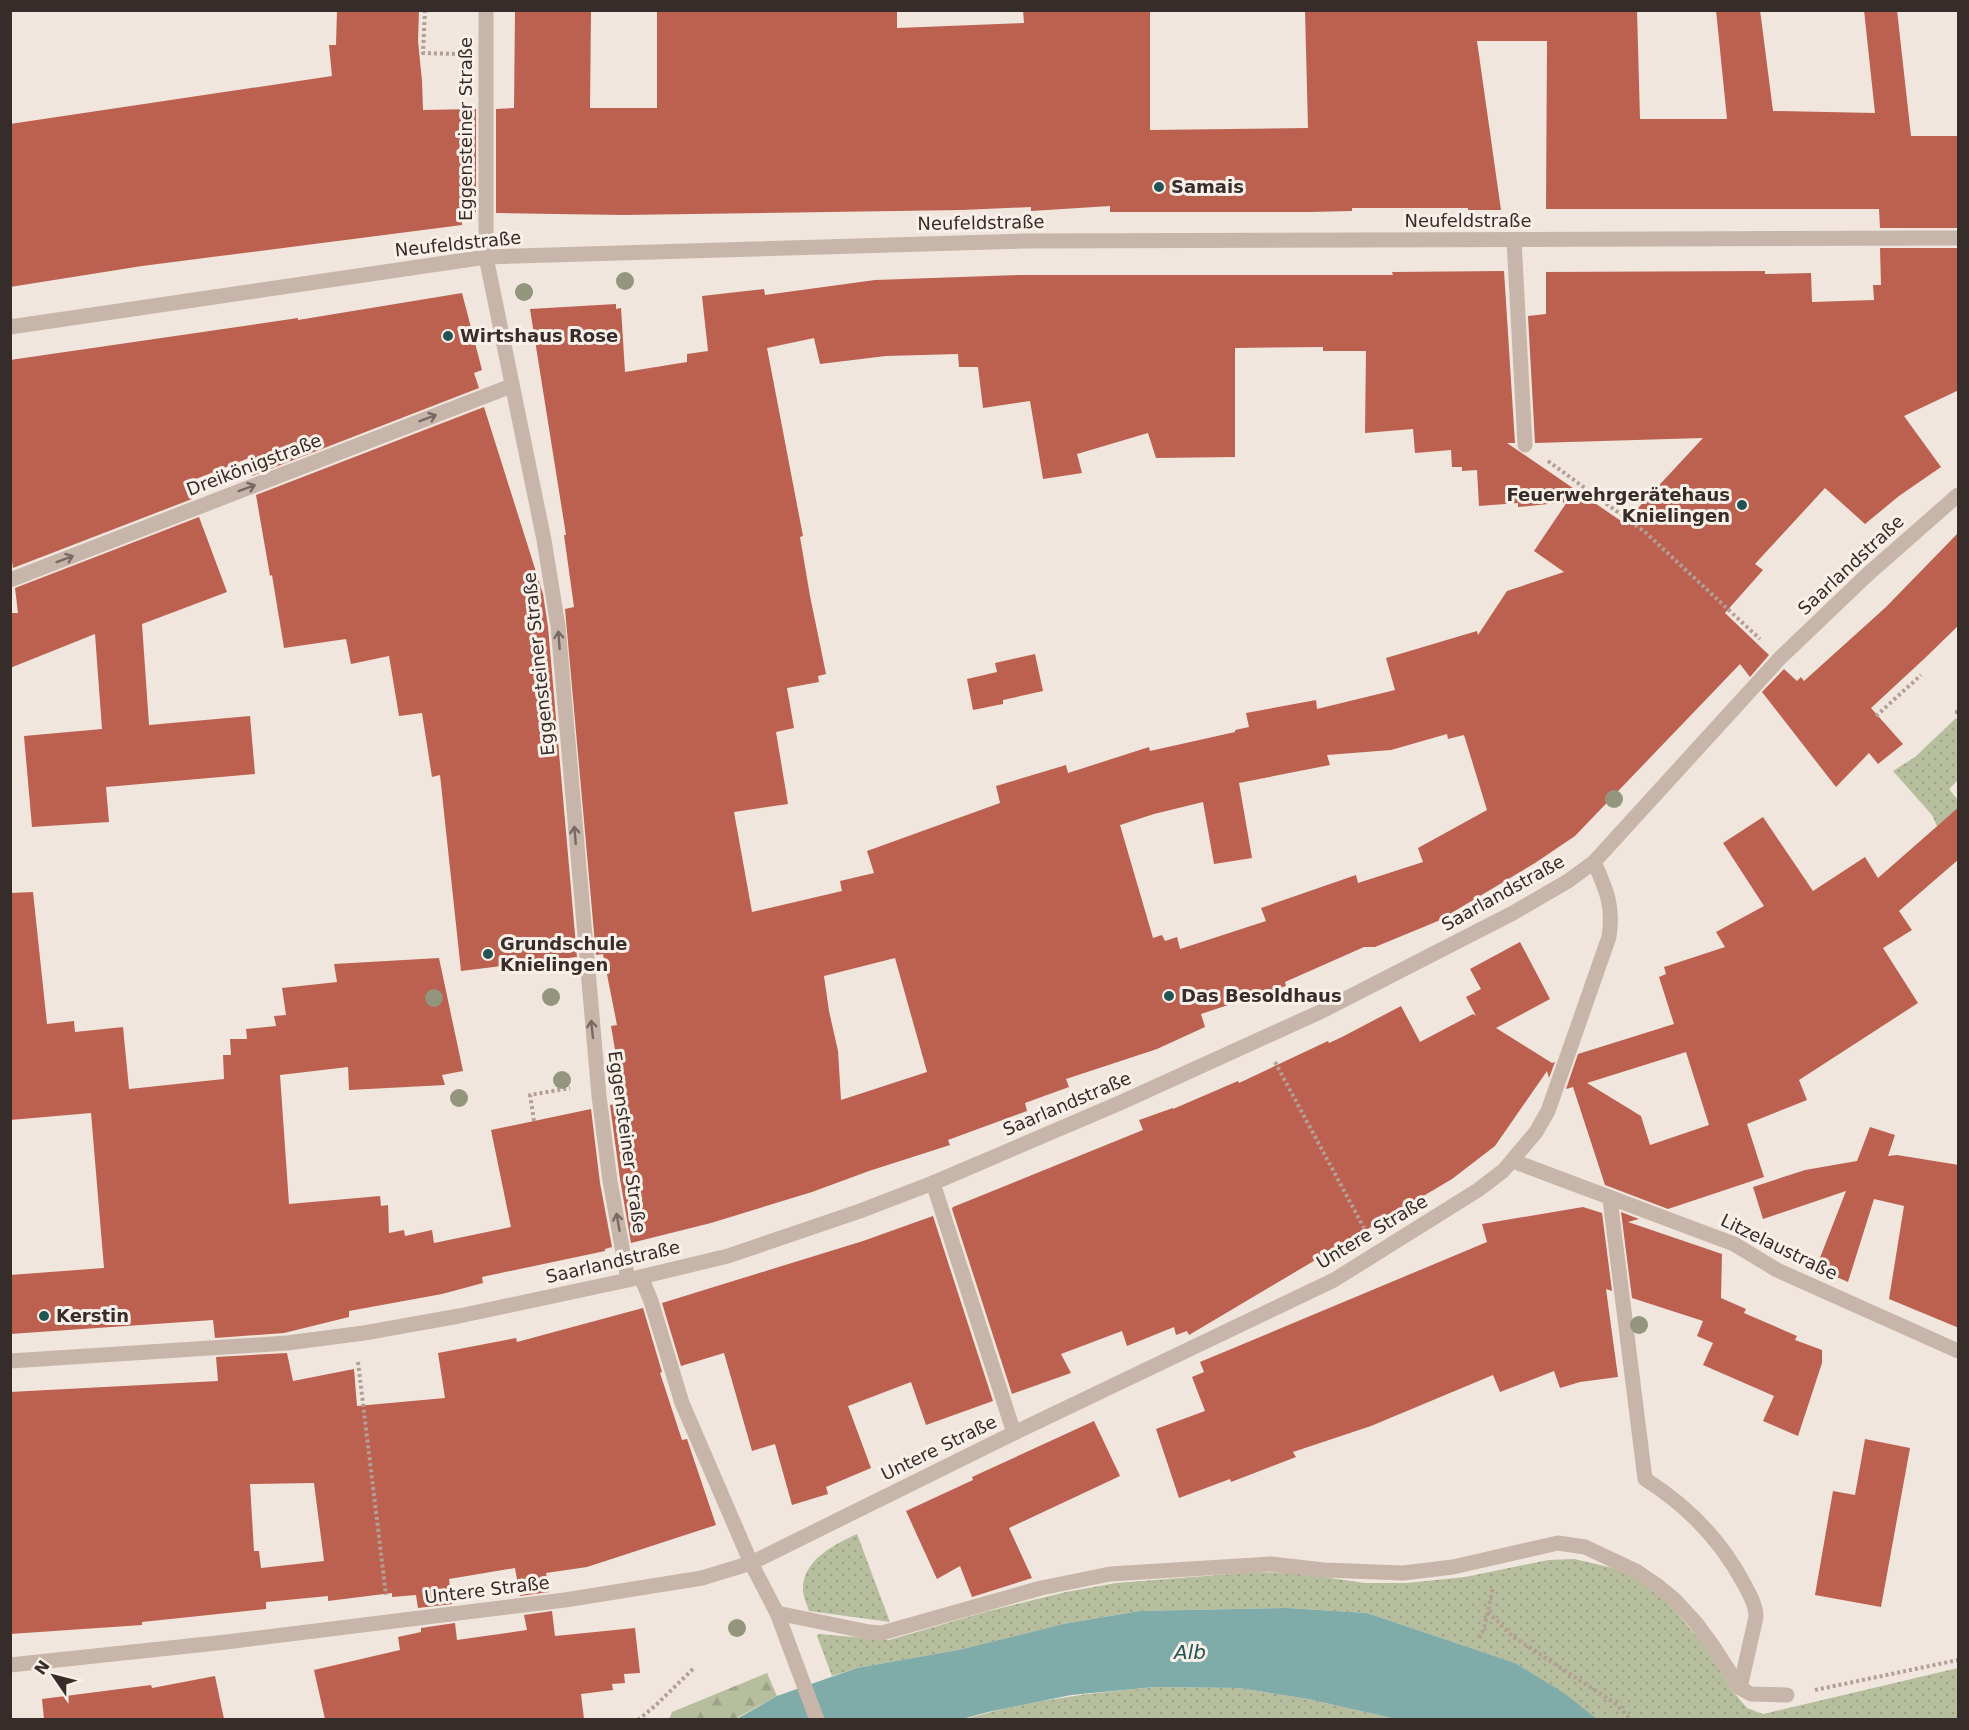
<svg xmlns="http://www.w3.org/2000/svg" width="1969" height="1730" viewBox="0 0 1969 1730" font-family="'DejaVu Sans',sans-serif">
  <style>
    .green { fill: url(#green-dots) }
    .forest { fill: url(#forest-firs) }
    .water { fill: #7faba9 }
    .building { fill: #bc6150; fill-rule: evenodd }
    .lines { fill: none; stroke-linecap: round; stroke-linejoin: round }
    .path { stroke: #b39f95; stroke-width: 4; stroke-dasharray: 3 3; stroke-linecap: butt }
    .service { stroke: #c8b5aa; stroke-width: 15 }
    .minor { stroke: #c8b5aa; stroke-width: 15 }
    .tree { fill: #94957d }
    .oneway { stroke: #786a63 }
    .poi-dot { fill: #225453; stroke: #f8f0e9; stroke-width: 2 }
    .labels { text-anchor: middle; stroke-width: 6; stroke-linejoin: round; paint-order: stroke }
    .street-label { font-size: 18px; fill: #362c29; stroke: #f8f0e9 }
    .poi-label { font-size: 18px; font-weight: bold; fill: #362c29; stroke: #f8f0e9; text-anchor: start }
    .water-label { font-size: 20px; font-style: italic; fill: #225453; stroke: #f8f0e9 }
  </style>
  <defs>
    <pattern id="green-dots" width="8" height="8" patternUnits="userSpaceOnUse" patternTransform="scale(1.5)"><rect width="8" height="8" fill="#b6be9e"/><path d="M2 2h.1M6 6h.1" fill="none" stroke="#9da388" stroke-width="1.8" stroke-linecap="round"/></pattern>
    <pattern id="forest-firs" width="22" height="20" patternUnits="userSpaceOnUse" patternTransform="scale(1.5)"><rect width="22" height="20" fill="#b6be9e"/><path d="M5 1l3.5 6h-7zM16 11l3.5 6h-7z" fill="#9da388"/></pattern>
  </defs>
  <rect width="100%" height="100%" fill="#f0e6dd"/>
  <path class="green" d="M1956 718 1958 721V780L1949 789 1958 800V850L1937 826 1932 815 1893 771 1915 757Z
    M857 1534 890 1622 809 1611C807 1605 804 1598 803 1592 801 1561 833 1545 857 1534Z
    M1574 1559 1622 1570 1666 1600 1703 1644 1735 1694 1747 1708 1763 1714 1958 1668V1719H1597L1563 1693 1515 1663 1367 1613 1287 1608 1140 1611 1063 1624 958 1650 857 1668 832 1676 817 1636 819 1634 889 1640 985 1612 1066 1592 1116 1583 1257 1572 1295 1573 1365 1583H1407L1465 1577 1548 1560Z
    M1154 1687 1239 1688 1308 1699 1396 1719 962 1720C1025 1701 1089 1693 1154 1687Z"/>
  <path class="forest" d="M767 1673 777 1696 735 1719 669 1720 672 1712Z"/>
  <path class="water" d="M1287 1608 1367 1613 1515 1663 1564 1693 1597 1719H1396L1308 1699 1239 1688 1154 1687 1071 1695 988 1712 962 1719 735 1720 777 1696 857 1668 958 1650 1063 1624 1140 1611Z"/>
  <path class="building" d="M337 10H419L418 41 422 81 423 110 476 109V212H462V225L142 266 10 287V124L332 76 329 45H336Z
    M515 10H591L590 108H657V11L897 10V28L1024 23 1023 10H1150V130L1308 128 1305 10H1637L1640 119H1727L1716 10H1760L1773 111 1875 113 1864 10H1897L1911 136H1959V228H1880L1879 209H1546L1547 41H1477L1501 210H1468V208H1352V211L1310 212H1110V206L1031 211V207L962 210 622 215 496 213V109L514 108Z
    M1880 248H1959V390L1904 416 1941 467 1899 496 1865 524 1825 488 1755 564 1763 570 1725 613 1769 655 1750 677 1740 664 1575 836 1535 863 1438 921 1375 947H1364L1285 982 1286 986 1201 1014 1205 1027 1157 1049 1066 1079 1069 1087 1025 1103 1027 1111 948 1140 950 1145 869 1171 812 1192 711 1223 631 1243 620 1179 610 1105 624 1102 611 1026 617 1025 603 954 596 955 565 609 574 607 564 535H566L530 309 616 304V309L621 308 625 372 687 362V354L708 351 702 296 764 289 765 295 875 280 1019 275H1393L1392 272 1504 271 1515 443H1507L1624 523 1703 438 1535 443 1528 316 1546 314V272L1765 271V274L1811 273 1812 302 1874 300 1873 285H1881ZM814 338 820 364 886 356 958 354 959 367H978L983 408 1030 401 1043 479 1082 473 1077 454 1148 433 1156 458 1235 457V348L1323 347V351H1366L1365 433 1413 429 1415 453 1451 450 1452 467H1462V471L1477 470 1479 506 1518 503V507L1567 502 1534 551 1564 572 1507 591 1478 635 1477 631 1386 658 1395 690 1317 709 1316 700 1246 713 1249 727 1235 730V732L1150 751 1149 747 1068 773 1066 765 996 786 1000 803 867 851 874 873 840 881 842 891 752 912 734 812 788 804 776 732 794 728 787 688 819 682 818 676 826 674 810 596 800 537 803 536 767 348ZM1447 734 1448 739 1464 735 1487 810 1418 848 1423 862 1358 883 1356 875 1261 908 1266 921 1180 949 1177 937 1165 941 1162 935 1153 938 1120 825 1154 814 1203 802 1214 864 1252 858 1239 783 1330 765 1327 755 1391 750ZM895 958 927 1072 841 1100 838 1051 829 1011 824 976Z
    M462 293 482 370 474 373 479 388 252 476 249 458 186 483 192 499 13 568 10 548V360L298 318V320Z
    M484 407 543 594 548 627 577 957 461 971 440 775 432 777 422 713 399 716 389 656 351 664 346 639 284 648 272 575 270 576 256 495Z
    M199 517 227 592 142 624 149 725 250 716 255 774 106 787 109 822 32 827 24 736 102 729 95 634 10 668V613H18L15 588Z
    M1959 532V625L1924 659 1871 708 1903 744 1878 764 1869 753 1836 787 1762 692 1784 669 1797 681 1801 677 1804 681 1886 607Z
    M1035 654 1043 691 1003 700V704L973 710 967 679 997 672 995 663Z
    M1959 807V859L1899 911 1912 930 1883 948 1918 1003 1799 1080 1807 1100 1747 1124 1764 1177 1668 1209 1605 1185 1573 1087 1566 1089 1578 1054 1674 1024 1659 977 1666 974 1664 967 1725 947 1716 932 1764 906 1723 843 1763 817 1813 891 1865 857 1878 878ZM1686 1052 1709 1125 1650 1145 1641 1116 1587 1083Z
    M33 892 47 1024 74 1021 75 1032 123 1027 129 1089 224 1079 223 1055H231L230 1039H247L246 1029 276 1026 274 1016 286 1015 282 988 337 982 334 964 439 958 463 1071 442 1075 445 1085 349 1090 348 1067 280 1075 289 1204 380 1196 381 1206 388 1205 389 1233 404 1230 405 1236 432 1230 434 1243 511 1227 491 1130 591 1109 600 1183 612 1247 605 1249V1251L482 1277 483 1283 442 1294 349 1311V1317L284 1333 215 1338 213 1320 10 1334V1275L104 1268 91 1113 10 1120V893Z
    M1520 942 1550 999 1496 1028 1552 1063 1555 1062 1549 1078 1547 1071 1495 1146 1452 1179 1189 1335 1187 1331 1176 1335 1174 1327 1127 1346 1122 1331 1061 1354 1071 1373 1012 1394 952 1209 953 1207 1143 1130 1139 1120 1173 1108V1109L1238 1081 1239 1083 1328 1041 1329 1043 1342 1037 1401 1006 1420 1042 1473 1014 1476 1016 1466 997 1481 989 1470 969Z
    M1870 1127 1895 1135 1888 1156 1897 1155 1959 1165V1328L1889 1299 1904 1206 1874 1199 1848 1282 1816 1268 1846 1191 1763 1219 1753 1187 1805 1170 1857 1161Z
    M1583 1207 1602 1213 1612 1291 1606 1289 1618 1377 1580 1382 1560 1388 1554 1371 1500 1392 1493 1375 1371 1426 1293 1452 1296 1457 1231 1482 1230 1479 1179 1498 1156 1429 1205 1411 1192 1377 1204 1372 1200 1362 1487 1242 1482 1224Z
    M1621 1212 1639 1219 1628 1222 1722 1254 1721 1298 1746 1309 1744 1313 1797 1336 1795 1340 1822 1350V1363L1798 1436 1763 1421 1774 1396 1703 1365 1713 1343 1697 1336 1703 1321 1632 1298Z
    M933 1216 993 1401 926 1425 911 1382 848 1406 871 1468 826 1487 828 1494 792 1505 775 1444 752 1451 724 1353 681 1366 662 1303 863 1241Z
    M643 1308 662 1372 660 1373 682 1440 687 1439 688 1442 716 1525 587 1567 546 1573 549 1592 520 1596 515 1568 449 1579 452 1604 418 1608 416 1595 392 1597V1593L328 1601V1596L266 1602V1609L142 1622V1625L10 1634V1392L218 1381 216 1357 287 1353 293 1381 354 1369 357 1406 445 1398 438 1353 516 1338 517 1342ZM314 1483 324 1561 261 1568 259 1551H254L250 1484Z
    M1094 1421 1120 1476 1009 1528 1032 1578 972 1597 960 1566 937 1579 906 1511 973 1480 972 1477Z
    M1865 1439 1910 1448 1881 1607 1815 1595 1833 1491 1855 1495Z
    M552 1611 555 1636 635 1628 640 1673 624 1674 625 1683 612 1684 613 1690 581 1694 584 1719H325L314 1670 400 1650 398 1637 421 1632V1628L455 1623 457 1640 527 1630 524 1615Z
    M215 1676 224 1719H44L42 1699 151 1685 152 1688Z"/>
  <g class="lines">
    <path class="path" d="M425 10 423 53 458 54
      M1548 461 1645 532 1760 639
      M1955 712H1958
      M1876 716 1921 675
      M1275 1062 1364 1228
      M534 1121 530 1095 570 1088
      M358 1362 386 1595
      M1488 1612 1512 1636 1616 1704 1631 1720
      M1479 1638 1484 1629 1493 1587
      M1815 1690 1958 1660
      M638 1720 655 1706 694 1668"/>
    <path class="service" d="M1514 240 1525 445
      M933 1183 1014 1433
      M1610 1199 1645 1479C1686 1505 1720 1539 1743 1582 1749 1593 1756 1605 1756 1617L1740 1688
      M641 1277 651 1301 682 1403 751 1563
      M777 1613 869 1632 882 1633 1041 1588 1110 1574 1271 1564 1324 1570 1403 1573 1453 1567 1558 1543 1585 1547 1636 1571 1658 1586 1675 1600 1696 1623 1713 1646 1740 1688 1751 1694 1787 1695"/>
    <path class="minor" d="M486 10V257L544 540 558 626 599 1096 610 1181 628 1280
      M10 327 486 257 1023 241 1958 238
      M10 580 511 386
      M1513 1161 1734 1244 1777 1270 1958 1351
      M10 1361 287 1343 364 1333 459 1316 628 1280 728 1256 860 1211 933 1183 1122 1102 1320 1012 1513 913 1568 881 1594 862 1780 658 1868 574 1958 495
      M751 1563 777 1613 817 1720
      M10 1665 226 1642 565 1600 702 1578 751 1563 1014 1433 1334 1280 1478 1190 1503 1171 1536 1132 1548 1111 1609 937C1614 906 1606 889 1594 862"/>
  </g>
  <g class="tree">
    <circle cx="625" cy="281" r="9"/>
    <circle cx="524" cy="292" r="9"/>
    <circle cx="1614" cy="799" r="9"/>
    <circle cx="551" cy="997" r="9"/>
    <circle cx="434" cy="998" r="9"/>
    <circle cx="562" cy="1080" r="9"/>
    <circle cx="459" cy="1098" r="9"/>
    <circle cx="1639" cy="1325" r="9"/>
    <circle cx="737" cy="1628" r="9"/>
  </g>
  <defs><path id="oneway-shaft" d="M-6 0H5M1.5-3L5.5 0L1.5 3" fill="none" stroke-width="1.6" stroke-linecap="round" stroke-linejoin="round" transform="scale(1.5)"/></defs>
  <g class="oneway">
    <use href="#oneway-shaft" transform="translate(428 418) rotate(-21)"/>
    <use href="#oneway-shaft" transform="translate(247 488) rotate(-21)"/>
    <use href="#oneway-shaft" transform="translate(65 559) rotate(-21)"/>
    <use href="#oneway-shaft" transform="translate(559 640) rotate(-94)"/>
    <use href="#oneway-shaft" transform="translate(575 835) rotate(-95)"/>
    <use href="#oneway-shaft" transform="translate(592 1029) rotate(-96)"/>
    <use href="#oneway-shaft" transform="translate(618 1222) rotate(-100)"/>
  </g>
  <g class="poi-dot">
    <circle cx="1159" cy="187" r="6"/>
    <circle cx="448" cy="336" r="6"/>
    <circle cx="1742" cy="505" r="6"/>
    <circle cx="488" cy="954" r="6"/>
    <circle cx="1169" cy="996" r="6"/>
    <circle cx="44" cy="1316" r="6"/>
  </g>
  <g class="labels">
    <g class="street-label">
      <text transform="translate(466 129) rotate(-90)" y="6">Eggensteiner Straße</text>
      <text x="1468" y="227">Neufeldstraße</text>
      <text transform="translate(981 223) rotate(-1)" y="6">Neufeldstraße</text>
      <text transform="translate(458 244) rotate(-6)" y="6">Neufeldstraße</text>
      <text transform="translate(254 465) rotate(-21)" y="6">Dreikönigstraße</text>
      <text transform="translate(1851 565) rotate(-43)" y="6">Saarlandstraße</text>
      <text transform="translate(539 664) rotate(-96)" y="6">Eggensteiner Straße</text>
      <text transform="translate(1503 893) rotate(-29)" y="6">Saarlandstraße</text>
      <text transform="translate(1067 1104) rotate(-23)" y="6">Saarlandstraße</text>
      <text transform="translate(627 1142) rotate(82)" y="6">Eggensteiner Straße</text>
      <text transform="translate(1372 1232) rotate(-31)" y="6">Untere Straße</text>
      <text transform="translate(1779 1247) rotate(26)" y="6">Litzelaustraße</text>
      <text transform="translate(613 1262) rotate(-13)" y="6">Saarlandstraße</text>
      <text transform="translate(939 1448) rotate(-26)" y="6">Untere Straße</text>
      <text transform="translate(487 1590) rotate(-7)" y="6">Untere Straße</text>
    </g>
    <g class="poi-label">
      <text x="1171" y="193">Samais</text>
      <text x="460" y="342">Wirtshaus Rose</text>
      <text x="1730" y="501" text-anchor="end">Feuerwehrgerätehaus<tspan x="1730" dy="21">Knielingen</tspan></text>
      <text x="500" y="950">Grundschule<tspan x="500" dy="21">Knielingen</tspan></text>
      <text x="1181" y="1002">Das Besoldhaus</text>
      <text x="56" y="1322">Kerstin</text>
    </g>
    <g class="water-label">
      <text x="1190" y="1659">Alb</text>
    </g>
  </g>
  <rect width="1969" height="1730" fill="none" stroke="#362c29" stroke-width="24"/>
  <g transform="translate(54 1676) rotate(305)" stroke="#f8f0e9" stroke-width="4.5" paint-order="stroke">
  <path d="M0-4.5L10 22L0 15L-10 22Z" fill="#362c29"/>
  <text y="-9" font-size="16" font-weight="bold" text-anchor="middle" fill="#362c29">N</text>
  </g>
</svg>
